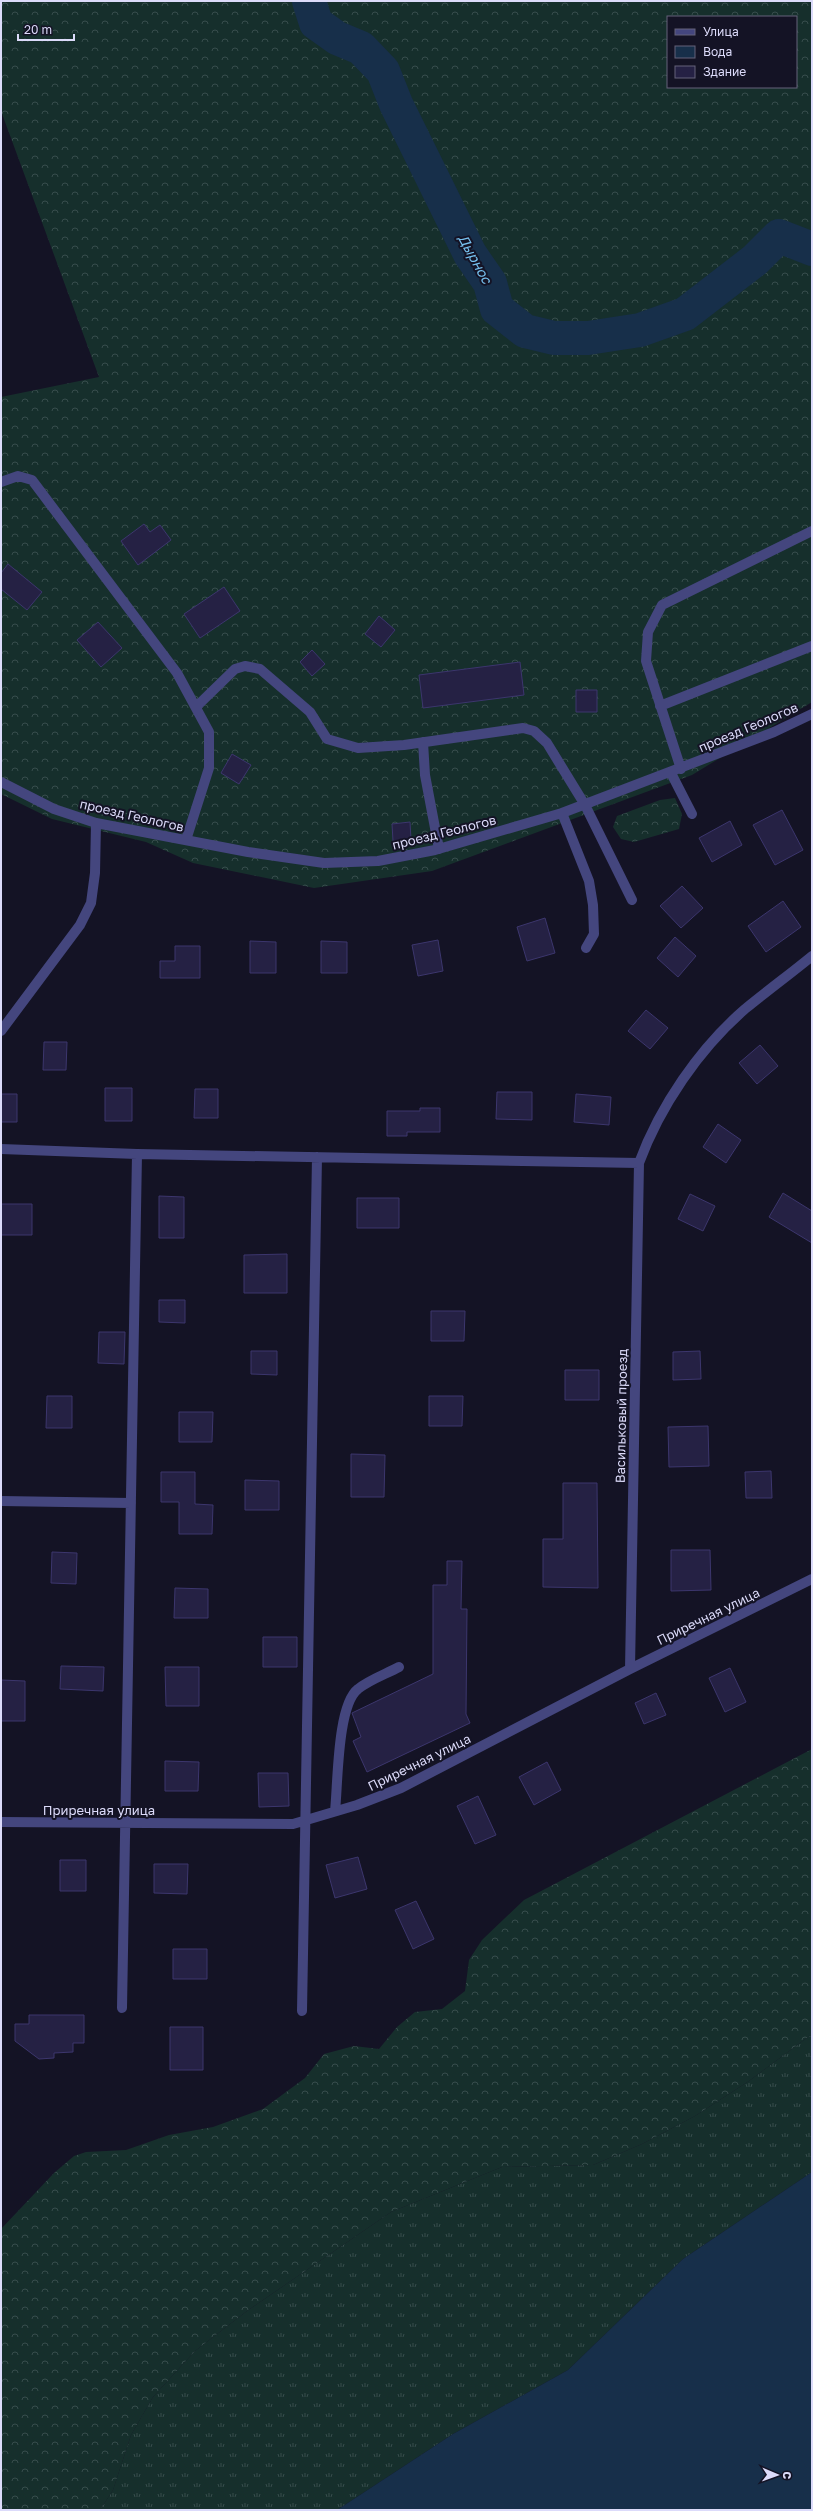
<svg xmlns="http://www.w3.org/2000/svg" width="813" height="2511" viewBox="0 0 813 2511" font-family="'Golos Text',sans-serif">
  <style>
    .grass { fill: url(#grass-tufts) }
    .forest { fill: url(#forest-crowns); fill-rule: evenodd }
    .water { fill: #172f4a }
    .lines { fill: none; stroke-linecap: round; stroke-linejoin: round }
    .river { stroke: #172f4a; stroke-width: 34 }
    .building { fill: #252144; stroke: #3c366d }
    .minor { stroke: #44467e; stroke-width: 10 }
    .labels { text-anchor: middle; stroke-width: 4; stroke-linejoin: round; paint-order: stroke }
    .street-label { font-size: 13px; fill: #dcdbfa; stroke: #141325 }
    .water-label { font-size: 14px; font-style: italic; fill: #76c0ee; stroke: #141325 }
  </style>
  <defs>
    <pattern id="grass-tufts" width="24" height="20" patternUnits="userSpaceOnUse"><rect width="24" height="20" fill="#162f2c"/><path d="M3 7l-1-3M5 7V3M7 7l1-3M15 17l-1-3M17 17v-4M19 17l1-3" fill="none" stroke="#374d4c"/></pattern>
    <pattern id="forest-crowns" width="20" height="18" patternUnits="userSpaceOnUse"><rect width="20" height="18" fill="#162f2c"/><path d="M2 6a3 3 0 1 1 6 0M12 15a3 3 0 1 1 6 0" fill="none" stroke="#374d4c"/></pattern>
  </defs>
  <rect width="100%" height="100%" fill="#141325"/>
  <path class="grass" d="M812 2034V2172L683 2259 568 2370 453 2434 337 2510H100L113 2490 131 2435 153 2397 195 2351 247 2311 391 2212 502 2167 593 2165 642 2144 695 2116 749 2081Z"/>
  <path class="forest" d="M1 1H812V702L692 775 432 871 314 888 193 863 146 842 52 819 1 794V397L99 377 1 111ZM668 17H796V87H668Z
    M675 798 682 814 679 829 634 842 621 839 613 827 617 816 660 800Z
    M812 1749V2034L749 2081 695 2116 642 2144 593 2165 502 2167 391 2212 247 2311 195 2351 153 2397 131 2435 113 2490 100 2510H1V2229L54 2173 74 2156 86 2152 126 2150 169 2135 213 2127 263 2109 305 2078 324 2054 354 2046 379 2049 397 2027 415 2012 442 2009 465 1991 469 1960 482 1940 524 1900Z"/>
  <path class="water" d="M812 2172V2510H337L453 2434 568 2370 683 2259Z"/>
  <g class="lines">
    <path class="river" d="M309 1 316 23 337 38 361 48 383 71 396 104 470 254 490 283 497 309 525 331 554 338H588L640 330 685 314 755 260 779 236 812 249"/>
  </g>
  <path class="building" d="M144 524 150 532 160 525 171 540 138 565 121 541Z
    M8 564 42 592 27 610 1 589V573Z
    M224 587 240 611 200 638 184 614Z
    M379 616 395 630 381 647 365 634Z
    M98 622 122 648 101 667 77 640Z
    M312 650 325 664 312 676 300 662Z
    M520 662 524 695 423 708 419 675Z
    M576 690H597V712H576Z
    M232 754 251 765 239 784 221 773Z
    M782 810 803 850 775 865 753 825Z
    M730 821 742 845 712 862 699 838Z
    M410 822 411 840 393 841 392 824Z
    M682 886 703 908 681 928 660 906Z
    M783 901 801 927 766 952 748 926Z
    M545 918 555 953 527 961 517 927Z
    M675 937 696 956 678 977 657 958Z
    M438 940 443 971 418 976 412 945Z
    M250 941 276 942V973H250Z
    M321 941 347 942V973H321Z
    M175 946H200V978H160V961H175Z
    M646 1010 668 1028 650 1049 628 1031Z
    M44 1042H67L66 1070H43Z
    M760 1045 778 1066 757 1084 739 1063Z
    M105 1088H132V1121H105Z
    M195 1089H218V1118H194Z
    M497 1092H532V1120L496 1119Z
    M1 1094H17V1122H1Z
    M576 1094 611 1097 609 1125 574 1122Z
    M420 1108H440V1132H407V1136H387V1111H420Z
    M718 1124 741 1140 726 1163 703 1147Z
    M783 1193 812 1211V1243L769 1217Z
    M690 1194 715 1206 703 1231 678 1219Z
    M159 1196 184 1197V1238H159Z
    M357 1198H399V1228H357Z
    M1 1204H32V1235H1Z
    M287 1254V1293H244V1255Z
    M159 1300H185V1323L159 1322Z
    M431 1311H465L464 1341H431Z
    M99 1332H125L124 1364 98 1363Z
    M251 1351H277V1375L251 1374Z
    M700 1351 701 1379 673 1380V1352Z
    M565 1370H599V1400H565Z
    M47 1396H72V1428H46Z
    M429 1396H463L462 1426H429Z
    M179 1412H213L212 1442H179Z
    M708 1426 709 1466 669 1467 668 1427Z
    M351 1454 385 1455 384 1497H351Z
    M771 1471 772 1498H746L745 1472Z
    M161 1472H195V1504L213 1505 212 1534H179V1502H161Z
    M245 1480 279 1481V1510H245Z
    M563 1483H597L598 1588 543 1587V1539H563Z
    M671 1550H710L711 1590 671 1591Z
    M52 1552 77 1553 76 1584 51 1583Z
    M447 1561H462L461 1609H467L466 1714 470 1723 367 1772 353 1741 361 1737 352 1713 433 1674V1585H447Z
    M175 1588 208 1589V1618H174Z
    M263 1637H297V1667H263Z
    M61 1666 104 1667 103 1691 60 1689Z
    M165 1667H199V1706H166Z
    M730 1668 746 1702 725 1712 709 1678Z
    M1 1680 25 1681V1721H1Z
    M656 1693 666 1715 644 1724 635 1703Z
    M165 1761 199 1762 198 1791H165Z
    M547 1762 561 1790 534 1805 519 1777Z
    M258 1773H288L289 1806 259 1807Z
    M478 1796 496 1835 475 1844 457 1806Z
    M358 1857 367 1889 335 1898 326 1865Z
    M60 1860H86V1891H60Z
    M154 1864H188L187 1894 154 1893Z
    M416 1901 434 1939 413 1949 395 1910Z
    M173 1949H207V1979H173Z
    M29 2015H84V2043H73V2052L54 2053V2058L39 2059 15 2041V2024H29Z
    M170 2027H203V2070H170Z"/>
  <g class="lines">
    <path class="minor" d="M1 482 18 476 32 480 177 673 209 732V768L186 840
      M660 706 812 646
      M196 707 235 669 245 666 260 669 310 712 327 739 358 748 404 745 523 728 534 731 547 743 585 805 632 900
      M423 742 425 775 439 849
      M681 769 646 661 648 632 662 605 812 531
      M671 773 692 814
      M1 782 54 809 96 823 248 852 324 863 378 861 435 850 562 813 774 732 812 714
      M562 813 589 881 593 905 594 934 586 948
      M1 1031 80 925 91 903 95 873 96 823
      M1 1149 137 1154 639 1163
      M1 1501 131 1503
      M630 1669 639 1163C660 1106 699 1049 745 1009 767 991 790 974 812 956
      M335 1811C338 1785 337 1705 358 1689 369 1680 386 1674 399 1667
      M1 1822 293 1824 357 1805 401 1788 630 1669 812 1579
      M122 2008 137 1154
      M302 2011 317 1157"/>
  </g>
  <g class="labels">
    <g class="street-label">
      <text transform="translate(748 727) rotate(-23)" y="5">проезд Геологов</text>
      <text transform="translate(132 815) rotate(13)" y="5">проезд Геологов</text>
      <text transform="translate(444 832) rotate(-14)" y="5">проезд Геологов</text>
      <text transform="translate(621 1416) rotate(-89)" y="5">Васильковый проезд</text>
      <text transform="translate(708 1616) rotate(-26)" y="5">Приречная улица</text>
      <text transform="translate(419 1762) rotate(-26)" y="5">Приречная улица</text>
      <text x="99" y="1815">Приречная улица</text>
    </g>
    <g class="water-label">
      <text transform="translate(475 259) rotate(61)" y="5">Дырнос</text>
    </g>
  </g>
  <rect width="813" height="2511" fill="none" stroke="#dcdbfa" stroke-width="4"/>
  <rect x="667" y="16" width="130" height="72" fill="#141325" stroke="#64637a"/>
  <rect x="675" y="29" width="20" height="6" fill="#44467e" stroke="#64637a"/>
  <text x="703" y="36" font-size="12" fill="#dcdbfa">Улица</text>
  <rect x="675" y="46" width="20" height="12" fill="#172f4a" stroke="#64637a"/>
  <text x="703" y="56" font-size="12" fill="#dcdbfa">Вода</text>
  <rect x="675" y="66" width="20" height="12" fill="#252144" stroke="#64637a"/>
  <text x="703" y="76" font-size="12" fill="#dcdbfa">Здание</text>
  <g transform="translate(777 2475) rotate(92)" stroke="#141325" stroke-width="3" paint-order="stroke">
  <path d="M0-3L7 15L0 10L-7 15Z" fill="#dcdbfa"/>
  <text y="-6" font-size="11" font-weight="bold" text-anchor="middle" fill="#dcdbfa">С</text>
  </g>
  <path d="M18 34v6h56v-6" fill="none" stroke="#dcdbfa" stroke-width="2"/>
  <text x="24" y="34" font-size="12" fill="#dcdbfa" stroke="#141325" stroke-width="3" paint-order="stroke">20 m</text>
</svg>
